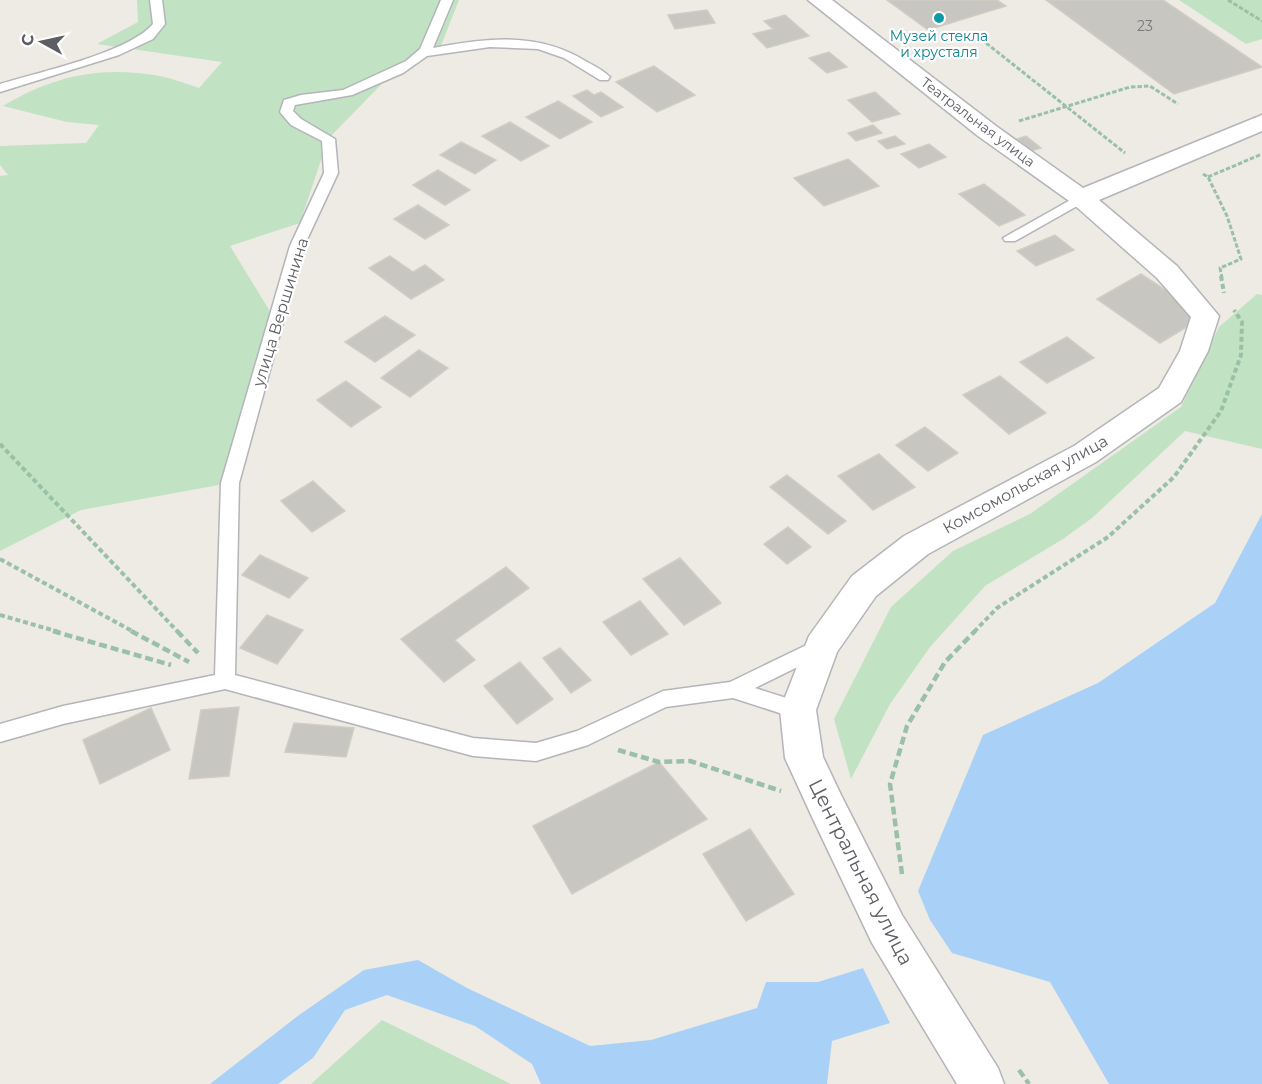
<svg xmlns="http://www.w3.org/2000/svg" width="1262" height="1084" viewBox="0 0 1262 1084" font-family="Montserrat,sans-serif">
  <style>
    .green { fill: #c2e2c4 }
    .water { fill: #a9d1f7 }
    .building { fill: #c8c6c0; stroke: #d1cdc2; stroke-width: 1.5 }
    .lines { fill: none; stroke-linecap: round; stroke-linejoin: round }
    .lane-casing { stroke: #b4b5b9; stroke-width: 3 }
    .street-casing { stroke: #b4b5b9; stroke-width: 3 }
    .path-far2 { stroke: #9ac0a7; stroke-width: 3; stroke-dasharray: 4.5 2; stroke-linecap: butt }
    .path-far1 { stroke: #9ac0a7; stroke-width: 4; stroke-dasharray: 5 3; stroke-linecap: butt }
    .path { stroke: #9ac0a7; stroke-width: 4.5; stroke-dasharray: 8 4; stroke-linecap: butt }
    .lane { fill: #fff; fill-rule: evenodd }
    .street { fill: #fff; fill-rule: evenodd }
    .culture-dot { fill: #0f9aa8; stroke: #fff; stroke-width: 2 }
    .labels { text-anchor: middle; stroke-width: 4.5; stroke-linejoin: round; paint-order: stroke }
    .number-label { font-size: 14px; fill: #77787a }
    .far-culture-label { font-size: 14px; fill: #0d838f; stroke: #fff }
    .far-street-label { font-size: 14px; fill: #5c5e63; stroke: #fff }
    .street-label { font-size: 16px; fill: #5c5e63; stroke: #fff }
    .near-street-label { font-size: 20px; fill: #5c5e63; stroke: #fff }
  </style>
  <rect width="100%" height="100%" fill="#edebe3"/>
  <path class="green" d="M137 0H459L440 48 406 59 328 139 300 223 230 246 276 321 230 483 81 510 0 551V176L8 175 0 165V146L86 143 99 125 67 122 3 106C51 77 97 66 154 75 169 77 184 83 199 88L222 62 97 44 138 22Z
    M1179 0H1262V39L1246 44Z
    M1257 294 1262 295V449L1185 431 1092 518 1063 539 985 586 930 647 890 704 851 779 834 719 891 607 953 551 1030 514 1181 407 1219 327Z
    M382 1020 511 1084H311Z"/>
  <path class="water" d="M1262 514V1084H1109L1050 982 952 953 930 920 918 891 983 735 1098 683 1215 603Z
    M418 960 467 988 590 1046 651 1040 757 1008 766 982H818L863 968 890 1023 832 1041 827 1084H541L532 1064 475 1026 387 995 345 1010 313 1058 278 1084H210L299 1015 364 970Z"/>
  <path class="building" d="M887 0H997L1006 6 928 30Z
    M1046 0H1163L1262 67 1174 94Z
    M707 10 715 23 675 29 668 15Z
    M785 15 809 36 767 48 753 34 773 29 764 21Z
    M829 52 847 67 827 73 809 58Z
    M654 66 695 95 657 112 616 82Z
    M587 90 594 95 601 92 623 107 601 117 573 96Z
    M875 92 900 114 872 122 848 100Z
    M558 101 592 122 560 139 526 117Z
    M510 122 549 146 521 161 482 136Z
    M873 125 882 133 856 141 848 133Z
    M895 136 905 144 887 149 878 141Z
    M1026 136 1041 148 1031 151 1017 139Z
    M461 142 496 160 475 174 440 155Z
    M929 144 946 157 919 168 901 154Z
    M848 159 879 186 824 206 794 178Z
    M438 170 470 190 445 205 413 185Z
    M984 184 1025 215 999 226 959 194Z
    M418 205 449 225 425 239 394 219Z
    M1055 235 1074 250 1036 266 1017 251Z
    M390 256 413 272 425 265 444 280 411 299 369 268Z
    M1141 274 1205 316 1160 343 1097 299Z
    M385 316 415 335 375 362 345 342Z
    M1067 337 1094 358 1047 383 1020 362Z
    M419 350 448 368 410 397 381 378Z
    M1000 376 1046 413 1009 434 963 395Z
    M346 381 381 407 351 427 317 400Z
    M925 427 958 453 928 471 896 445Z
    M879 454 915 487 873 510 838 476Z
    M787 475 846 521 828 534 770 487Z
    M313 481 345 511 312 532 281 501Z
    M788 527 811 547 787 564 764 544Z
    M260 555 308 578 289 598 242 575Z
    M680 558 721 603 684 625 643 579Z
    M506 567 529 588 455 640 475 660 444 682 401 639Z
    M640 601 668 634 631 655 603 622Z
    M267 615 303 630 277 664 240 648Z
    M560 648 591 680 571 693 543 658Z
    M520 662 553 699 517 724 484 686Z
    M239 707 229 776 189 779 201 710Z
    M151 708 170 750 100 784 83 740Z
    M294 723 354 728 346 757 285 752Z
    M659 762 707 819 572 894 533 826Z
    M750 829 794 894 746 921 703 854Z"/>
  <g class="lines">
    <g class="lane-casing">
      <path id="lane" d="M150 0H162L165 24 153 39 119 55 0 92V84C39 72 128 53 153 24Z
        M441 0H453L433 48C487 38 538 31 587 62 595 66 604 71 610 77L608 80H600L564 58 538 49 490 47 427 56 403 73 352 95 295 105 293 111 301 119 335 139 338 173 304 246 239 483 235 675 473 738 536 743 577 731 663 691 730 682 821 638 828 640 831 646 828 652 755 688 805 704 808 710 805 716 798 719 733 698 666 707 588 745 536 761 473 756 225 689 63 724 0 742V724L63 706 215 675 221 483 290 246 324 173 322 141 291 125 280 112 284 100 301 95 343 90 406 61 420 49Z
        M1081 194 1088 198 1086 201 1015 241H1005L1003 238Z"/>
    </g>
    <g class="street-casing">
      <path id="street" d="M808 0H832L996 126 1083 188 1262 115V131L1099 200 1177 266 1219 316 1208 351 1181 402 1096 462 928 554 876 596 837 652 816 710 823 757 841 795 902 915 998 1068 1004 1084H957L872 943 813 819 785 758 780 710 809 636 852 576 904 536 1074 446 1159 388 1180 351 1191 317 1157 278 1072 203 978 136Z"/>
    </g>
    <path class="path-far2" d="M1228 0 1262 21
      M981 39 1125 153
      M1019 121 1130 87 1150 86 1178 104
      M1203 174 1208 177 1227 216 1241 259 1220 268 1222 278
      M1208 177 1262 154"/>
    <path class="path-far1" d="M1221 276 1224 293
      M0 444 178 632
      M0 559 134 632
      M0 615 59 632
      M974 632 997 608 1108 537 1174 477 1221 411 1241 355 1242 322 1234 310"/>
    <path class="path" d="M53 631 171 665
      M131 631 189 662
      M177 631 198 653
      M618 750 659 762 690 761 781 791
      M902 874 890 784 907 726 945 662 975 631
      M1019 1070 1029 1084"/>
    <use href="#lane" class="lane"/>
    <use href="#street" class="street"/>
  </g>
  <circle class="culture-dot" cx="939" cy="18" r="6"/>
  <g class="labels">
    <g class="number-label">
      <text x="1145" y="31">23</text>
    </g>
    <g class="far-culture-label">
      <text x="939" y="41">Музей стекла<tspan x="939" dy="16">и хрусталя</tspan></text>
    </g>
    <g class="far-street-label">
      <text transform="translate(978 122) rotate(37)" y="5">Театральная улица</text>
    </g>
    <g class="street-label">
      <text transform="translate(280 312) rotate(-73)" y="6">улица Вершинина</text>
      <text transform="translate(1025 484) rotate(-29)" y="6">Комсомольская улица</text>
    </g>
    <g class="near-street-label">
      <text transform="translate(861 872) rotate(63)" y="7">Центральная улица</text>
    </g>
  </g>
  <g transform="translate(42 42) rotate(278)" stroke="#ffffff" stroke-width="4.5" paint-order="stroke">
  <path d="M0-4.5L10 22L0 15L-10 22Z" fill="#5c5e63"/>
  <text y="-9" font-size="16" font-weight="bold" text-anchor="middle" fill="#5c5e63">С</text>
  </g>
</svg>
